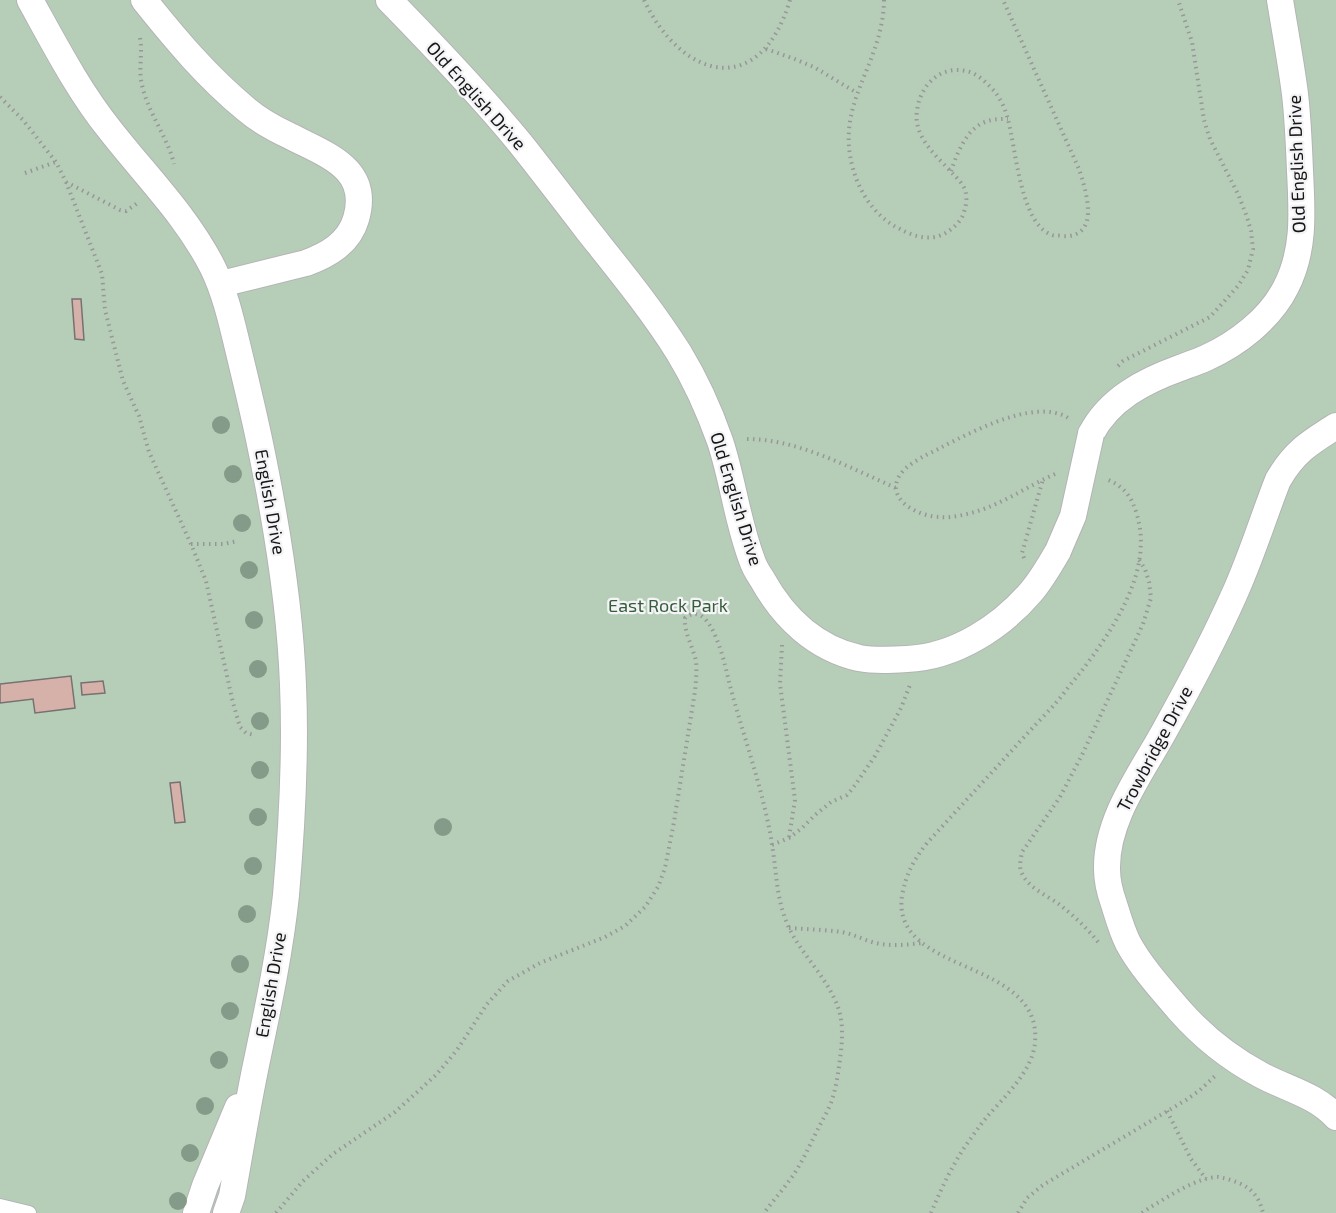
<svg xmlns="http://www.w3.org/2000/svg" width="1336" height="1213" viewBox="0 0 1336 1213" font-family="'Exo 2',sans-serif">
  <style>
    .green { fill: #b6ceb7 }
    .building { fill: #d5b1aa; stroke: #757271; stroke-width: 1.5 }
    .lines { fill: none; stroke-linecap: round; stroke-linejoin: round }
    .lane-casing { stroke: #b4b4b7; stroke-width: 16 }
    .street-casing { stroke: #b4b4b7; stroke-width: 28 }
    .path { stroke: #979799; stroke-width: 4; stroke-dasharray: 1.5 4.5; stroke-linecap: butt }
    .lane { stroke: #fff; stroke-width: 14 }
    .street { stroke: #fff; stroke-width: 26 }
    .street-bridge-casing { stroke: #b4b4b7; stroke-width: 28; stroke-linecap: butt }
    .street-bridge { stroke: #fff; stroke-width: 26 }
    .tree { fill: #859b89 }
    .labels { text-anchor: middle; stroke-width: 4.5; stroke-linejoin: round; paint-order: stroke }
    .street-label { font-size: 18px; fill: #161617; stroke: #f4f4f7 }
    .park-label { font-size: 18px; fill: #365d3a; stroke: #f4f4f7 }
  </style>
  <rect width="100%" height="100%" fill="#e6e6e9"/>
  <path class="green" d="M0 0H1336V1213H0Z"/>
  <path class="building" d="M72 299H81L84 340 75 339Z
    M71 676 75 708 35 713 33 699 0 703V684Z
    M103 681 105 693 82 695 81 683Z
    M180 782 185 822 175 823 170 783Z"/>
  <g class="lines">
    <g class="lane-casing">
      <path id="lane" d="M0 1206 29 1213"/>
    </g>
    <g class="street-casing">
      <path id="street" d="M30 0C55 45 78 90 110 130 145 175 187 216 213 268 224 291 230 315 236 340 244 373 252 406 259 439 276 520 290 602 293 685 296 755 292 826 286 895 280 952 268 1008 256 1065 247 1108 240 1152 232 1196L226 1213
        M144 0C176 40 207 77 247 110 260 121 275 129 290 136 326 155 371 168 356 219 349 243 328 255 306 263L221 284
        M389 0C434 46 479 93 520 143 543 172 566 202 589 232 620 271 652 310 679 353 696 381 709 410 720 441 733 480 737 521 752 560 754 567 758 573 762 579 783 617 815 648 859 658 875 661 891 660 907 659 955 657 1001 627 1031 592 1042 579 1050 565 1058 551
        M1336 426C1309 443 1294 452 1278 480 1263 518 1251 558 1234 595 1214 640 1190 685 1166 728 1143 771 1106 818 1107 869 1107 881 1110 893 1114 904 1118 917 1122 931 1128 943 1141 967 1162 990 1180 1011 1203 1037 1231 1059 1261 1075 1287 1089 1316 1095 1336 1117
        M1091 434C1109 399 1144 381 1180 368 1188 365 1197 362 1206 358 1237 344 1270 319 1286 287 1305 250 1302 212 1300 171 1299 146 1298 120 1295 94 1291 63 1285 31 1280 0
        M196 1213 205 1186 238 1107"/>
    </g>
    <path class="path" d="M644 0C682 80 760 100 790 0
      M884 0C883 70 827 107 858 183 866 202 881 220 900 229 914 237 933 242 947 232 954 228 962 220 964 212 966 206 967 200 966 194 965 186 959 180 954 175 938 157 913 138 917 111 918 101 922 91 929 83 939 72 952 68 966 71 977 73 987 83 995 92 1001 100 1006 110 1008 120 1016 148 1020 224 1052 235 1055 236 1058 235 1061 236 1102 239 1086 191 1079 169L1003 0
      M140 38C143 54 138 69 142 85 148 113 168 138 174 164
      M766 49 792 58 814 67 857 93
      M0 97 23 120 41 143 56 162 66 182 102 274 105 310 123 381 139 416 149 452 191 544 206 581 233 703 240 727 246 733 254 735
      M951 171C957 154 966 129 985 122 992 119 1000 119 1008 119
      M25 173 56 162
      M66 182 120 210 126 211 139 202
      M1118 366 1123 361 1210 317 1238 286 1248 270 1253 249 1251 231 1247 217 1238 194 1210 139 1204 120 1192 42 1178 0
      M747 439C798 439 850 468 896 488
      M1055 474C1026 487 998 507 967 514 958 516 949 518 940 517 922 517 890 503 897 481 901 469 914 462 924 456 960 439 1033 394 1070 419
      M191 544H223L238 541
      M1024 558 1022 553 1043 479
      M782 645 780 684 795 800 789 837
      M772 845 789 838 802 828 815 815 831 802 847 795 853 788 875 756 901 708 910 685
      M789 928C807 929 825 930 842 932 852 934 860 938 869 941 886 947 905 945 922 943
      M1098 942C1087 928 1074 916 1060 905 1047 895 1027 888 1021 871 1019 865 1021 858 1022 852L1060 797 1083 753 1143 624 1151 598 1149 582 1145 569 1139 560
      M1167 1111 1191 1159 1206 1179
      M276 1213 303 1181 333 1154 395 1112 436 1075 457 1050 487 1004 508 981 540 963 605 937 625 926 645 907 658 887 665 868 674 822 695 691C696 681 697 671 696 661 693 647 684 633 685 618 712 596 726 670 730 686 742 730 757 773 767 818 769 827 771 836 772 845 776 867 776 890 783 912 792 945 820 968 834 998 843 1015 843 1033 841 1051 839 1068 837 1084 832 1100 829 1109 824 1117 820 1125 810 1144 802 1164 789 1181 781 1192 772 1202 764 1213
      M931 1213C940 1191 951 1168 964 1148 971 1138 978 1128 986 1118 1004 1097 1032 1072 1035 1043 1043 957 891 976 902 896 906 874 913 861 927 843 960 807 993 771 1026 735 1035 725 1045 715 1054 705 1063 695 1071 683 1080 673 1112 631 1154 571 1137 515 1132 497 1124 486 1106 479
      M1018 1213 1027 1198 1043 1185 1186 1100 1200 1090 1215 1076
      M1142 1213 1149 1208C1168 1197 1197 1177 1218 1177 1226 1178 1234 1181 1241 1184 1254 1190 1260 1200 1263 1213"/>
    <use href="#lane" class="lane"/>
    <use href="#street" class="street"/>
    <g class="street-bridge-casing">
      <path id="street-bridge" d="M1058 551 1073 516 1091 434"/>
    </g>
    <use href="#street-bridge" class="street-bridge"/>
  </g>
  <g class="tree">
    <circle cx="221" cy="425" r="9"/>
    <circle cx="233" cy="474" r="9"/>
    <circle cx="242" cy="523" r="9"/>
    <circle cx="249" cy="570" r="9"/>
    <circle cx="254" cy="620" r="9"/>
    <circle cx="258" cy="669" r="9"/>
    <circle cx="260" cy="721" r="9"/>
    <circle cx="260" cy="770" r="9"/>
    <circle cx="258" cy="817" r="9"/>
    <circle cx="443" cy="827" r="9"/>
    <circle cx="253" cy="866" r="9"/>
    <circle cx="247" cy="914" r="9"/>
    <circle cx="240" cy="964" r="9"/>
    <circle cx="230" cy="1011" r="9"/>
    <circle cx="219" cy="1060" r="9"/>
    <circle cx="205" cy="1106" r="9"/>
    <circle cx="190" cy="1153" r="9"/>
    <circle cx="178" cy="1201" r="9"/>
  </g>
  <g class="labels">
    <g class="street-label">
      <text transform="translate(476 96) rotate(48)" y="6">Old English Drive</text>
      <text transform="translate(1297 164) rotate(-92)" y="6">Old English Drive</text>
      <text transform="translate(736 499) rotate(73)" y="6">Old English Drive</text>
      <text transform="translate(270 502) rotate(80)" y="6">English Drive</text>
      <text transform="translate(1155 749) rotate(-62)" y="6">Trowbridge Drive</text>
      <text transform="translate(271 985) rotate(-80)" y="6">English Drive</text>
    </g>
    <g class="park-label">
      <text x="668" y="612">East Rock Park</text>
    </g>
  </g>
</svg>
